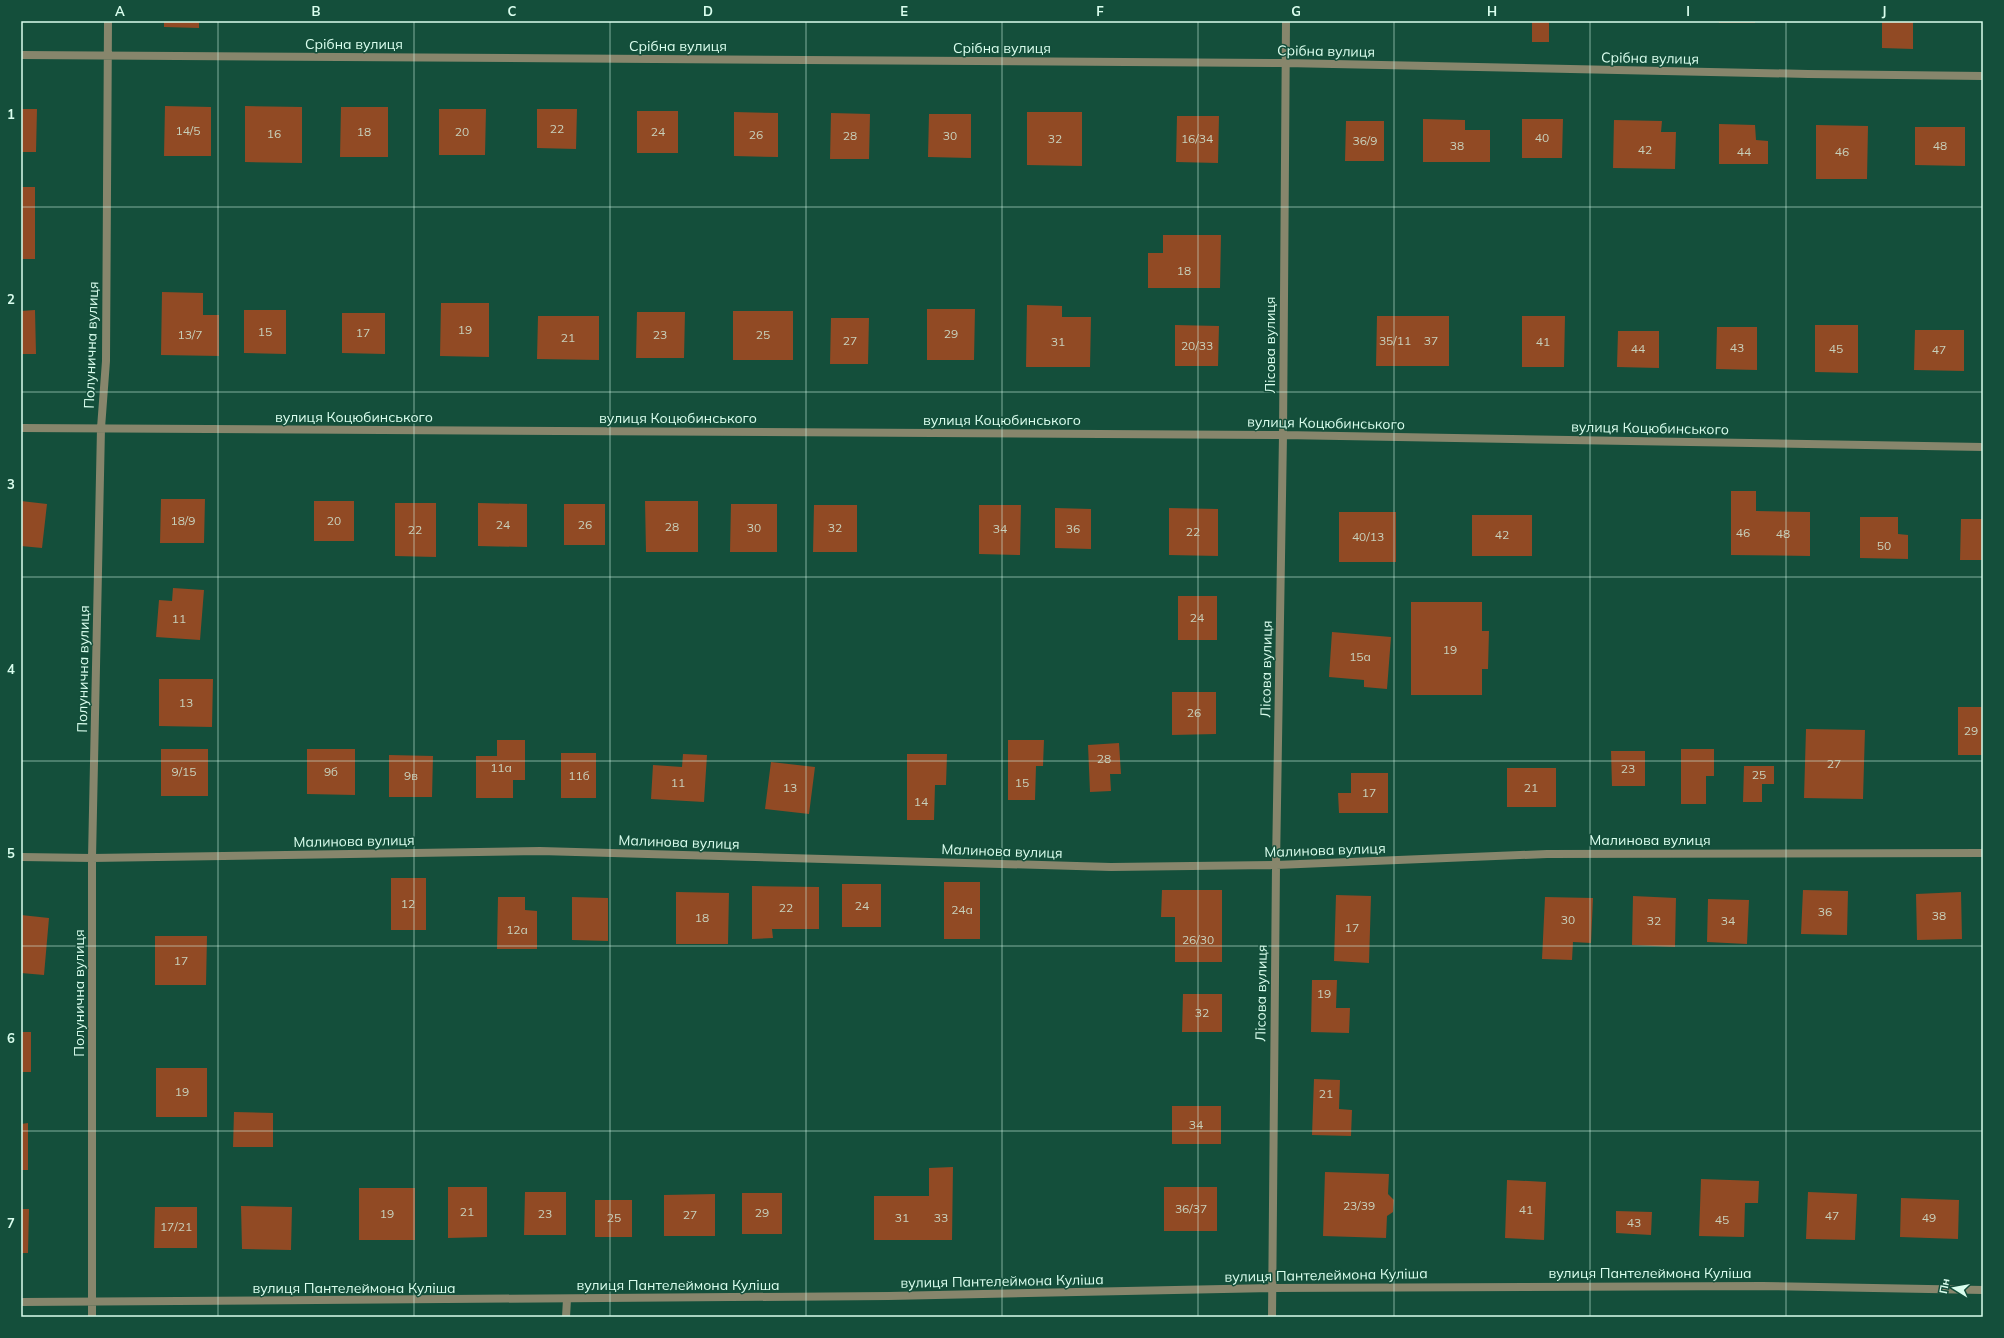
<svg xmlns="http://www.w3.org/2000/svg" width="2004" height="1338" viewBox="0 0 2004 1338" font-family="Mulish,sans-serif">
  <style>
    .building { fill: #914a24 }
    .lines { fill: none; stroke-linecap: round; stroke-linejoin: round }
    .service { stroke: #87866c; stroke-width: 8 }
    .minor { stroke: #87866c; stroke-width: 8 }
    .grid { fill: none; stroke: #dafeee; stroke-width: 1; stroke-opacity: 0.55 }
    .labels { text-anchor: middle; stroke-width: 3; stroke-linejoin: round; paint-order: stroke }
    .number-label { font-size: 12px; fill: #c8d1bc }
    .street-label { font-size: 14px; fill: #dafeee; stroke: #144f3b }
    .neatline { fill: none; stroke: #dafeee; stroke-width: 1.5 }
    .grid-label { font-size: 13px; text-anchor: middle; font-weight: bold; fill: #dafeee }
  </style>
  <rect width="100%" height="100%" fill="#144f3b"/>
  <path class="building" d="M164 21H199V28L164 27Z
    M1532 21H1549V42H1532Z
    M1719 21H1755V23H1719Z
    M1882 21H1913V49L1882 48Z
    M165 106 211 107V156H164Z
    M245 106 302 107V163L245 162Z
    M341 107H388V157H340Z
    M21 109H37L36 152H21Z
    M439 109H486L485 155H439Z
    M537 109H577L576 149 537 148Z
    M637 111H678V153H637Z
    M734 112 778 113V157L734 156Z
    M1027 112H1082V166L1027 165Z
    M831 113 870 114 869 159H830Z
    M929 114H971V158L928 157Z
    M1177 116H1219L1218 163 1176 162Z
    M1423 119 1465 120V130H1490V162H1423Z
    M1522 119H1563L1562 158H1522Z
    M1614 120 1662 121 1661 132H1676L1675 169 1613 168Z
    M1346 121H1384V161H1345Z
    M1719 124 1755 125 1756 140 1768 141V164H1719Z
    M1816 125 1868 126 1867 179H1816Z
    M1915 127H1965V166L1915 165Z
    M21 187H35V259H21Z
    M1163 235H1221L1220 288H1148V253H1163Z
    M162 292 203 293V315H219V356L161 355Z
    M441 303H489V357L440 356Z
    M1027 305 1062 306V317H1091L1090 367H1026Z
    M927 309H975L974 360H927Z
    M35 310 36 354H21V311Z
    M244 310H286V354L244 353Z
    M733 311H793V360H733Z
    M637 312H685L684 358H636Z
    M342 313H385V354L342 353Z
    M538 316H599V360L537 359Z
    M1377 316H1449V366H1376Z
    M1522 316H1565L1564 367H1522Z
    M831 318H869L868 364H830Z
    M1175 325 1219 326 1218 366H1175Z
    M1815 325H1858V373L1815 372Z
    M1717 327H1757V370L1716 369Z
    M1915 330H1964V371L1914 370Z
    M1618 331H1659V368L1617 367Z
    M1731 491H1756V511L1810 512V556L1731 555Z
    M161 499H205L204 543H160Z
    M21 501 47 504 42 548 21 546Z
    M314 501H354V541H314Z
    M645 501H698V552H646Z
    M395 503H436V557L395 556Z
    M478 503 527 504V547L478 546Z
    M564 504H605V545H564Z
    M731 504H777V552H730Z
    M814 505H857V552H813Z
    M979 505H1021L1020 555 979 554Z
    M1055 508 1091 509V549L1055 548Z
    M1169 508 1218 509V556L1169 555Z
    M1339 512H1396V562H1339Z
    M1472 515H1532V556H1472Z
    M1860 517H1898V534L1908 535V559L1860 558Z
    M1961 519H1983V560H1960Z
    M173 588 204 590 200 640 156 637 159 600 172 601Z
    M1178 596H1217V640H1178Z
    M1411 602H1482V631H1489L1488 669H1482V695H1411Z
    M1332 632 1391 637 1387 689 1364 687V680L1329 677Z
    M159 679H213L212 727 159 726Z
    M1172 692H1216V734L1172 735Z
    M1958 707H1983V755H1958Z
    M1806 729 1865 730 1863 799 1804 798Z
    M497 740H525V780H513V798H476V756H497Z
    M1008 740H1044L1043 766H1036L1035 800H1008Z
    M1119 743 1121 774H1110L1111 791 1090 792 1088 745Z
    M161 749H208V796H161Z
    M307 749H355V795L307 794Z
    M1681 749H1714V776H1706V804H1681Z
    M1611 751H1645V786H1612Z
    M561 753H596V798H561Z
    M683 754 707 755 704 802 651 799 653 765 682 767Z
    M907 754H947L946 785H935L934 820H907Z
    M389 755 433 756 432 797H389Z
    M771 762 815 767 809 814 765 809Z
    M1744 766H1774V784H1762V802H1743Z
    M1507 768H1556V807H1507Z
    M1351 773H1388V813H1339L1338 793H1351Z
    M391 878H426V930H391Z
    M944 882H980V939H944Z
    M842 884H881V927H842Z
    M752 886 819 887V929H772L773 938 752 939Z
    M1162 890H1222V962H1175V917H1161Z
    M1803 890 1848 891 1847 935 1801 934Z
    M676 892 729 893 728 944H676Z
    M1961 892 1962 939 1917 940 1916 894Z
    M1336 895 1371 896 1369 963 1334 961Z
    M1633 896 1676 898 1675 947 1632 945Z
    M498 897H525V910L537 911V949H497Z
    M572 897 608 898V941L572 940Z
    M1545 897 1593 898 1591 943 1573 942 1572 960 1542 959Z
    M1708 899 1749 900 1747 944 1707 942Z
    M21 915 49 918 44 975 21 973Z
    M155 936H207L206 985H155Z
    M1312 980H1337L1336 1008H1350L1349 1033 1311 1032Z
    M1183 994H1222V1032H1182Z
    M21 1032H31V1072H21Z
    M156 1068H207V1117H156Z
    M1314 1079 1340 1080 1339 1109 1352 1110 1351 1136 1312 1135Z
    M1172 1106H1221V1144H1172Z
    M234 1112 273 1113V1147H233Z
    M28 1123V1170H21V1124Z
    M953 1167 952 1240H874V1196H929V1168Z
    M1325 1172 1389 1174 1388 1194 1394 1200 1393 1212 1387 1216 1386 1238 1323 1236Z
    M1701 1179 1759 1181 1758 1203H1745L1744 1237 1699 1236Z
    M1507 1180 1546 1182 1544 1240 1505 1238Z
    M448 1187H487V1237L448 1238Z
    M1164 1187H1217V1231H1164Z
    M359 1188H415V1240H359Z
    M525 1192H566V1235H524Z
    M1808 1192 1857 1194 1855 1240 1806 1239Z
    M742 1193H782V1234H742Z
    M715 1194V1236H664V1195Z
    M1901 1198 1959 1200 1958 1239 1900 1237Z
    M595 1200H632V1237H595Z
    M241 1206 292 1207 291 1250 242 1249Z
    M155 1207H197V1248H154Z
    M21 1209H29L28 1253H21Z
    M1616 1211 1652 1212 1651 1235 1616 1233Z"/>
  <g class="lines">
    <path class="service" d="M566 1317 567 1299"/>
    <path class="minor" d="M21 55 1285 63 1808 74 1983 76
      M21 428 1283 435 1983 447
      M21 857 92 858 540 851 1111 867 1276 865 1547 854 1983 853
      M21 1302 889 1296 1272 1288 1762 1286 1983 1290
      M92 1317V858L101 428 106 361 108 21
      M1272 1317 1276 865 1283 435 1286 21"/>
  </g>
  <path class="grid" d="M218 21V1317M414 21V1317M610 21V1317M806 21V1317M1002 21V1317M1198 21V1317M1394 21V1317M1590 21V1317M1786 21V1317M21 207H1983M21 392H1983M21 577H1983M21 761H1983M21 946H1983M21 1131H1983"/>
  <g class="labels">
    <g class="number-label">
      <text x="557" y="133">22</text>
      <text x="188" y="135">14/5</text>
      <text x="364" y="136">18</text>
      <text x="462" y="136">20</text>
      <text x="658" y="136">24</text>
      <text x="274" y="138">16</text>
      <text x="756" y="139">26</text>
      <text x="850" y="140">28</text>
      <text x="950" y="140">30</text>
      <text x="1542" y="142">40</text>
      <text x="1055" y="143">32</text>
      <text x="1197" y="143">16/34</text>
      <text x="1365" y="145">36/9</text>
      <text x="1457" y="150">38</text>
      <text x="1940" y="150">48</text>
      <text x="1645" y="154">42</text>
      <text x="1744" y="156">44</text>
      <text x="1842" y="156">46</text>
      <text x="1184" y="275">18</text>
      <text x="465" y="334">19</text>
      <text x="265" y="336">15</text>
      <text x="363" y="337">17</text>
      <text x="951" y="338">29</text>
      <text x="190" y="339">13/7</text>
      <text x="660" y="339">23</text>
      <text x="763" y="339">25</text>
      <text x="568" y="342">21</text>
      <text x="850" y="345">27</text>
      <text x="1395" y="345">35/11</text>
      <text x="1431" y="345">37</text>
      <text x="1058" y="346">31</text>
      <text x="1543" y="346">41</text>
      <text x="1197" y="350">20/33</text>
      <text x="1737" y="352">43</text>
      <text x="1638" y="353">44</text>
      <text x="1836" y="353">45</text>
      <text x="1939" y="354">47</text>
      <text x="183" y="525">18/9</text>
      <text x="334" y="525">20</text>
      <text x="503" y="529">24</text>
      <text x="585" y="529">26</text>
      <text x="672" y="531">28</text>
      <text x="754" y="532">30</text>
      <text x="835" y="532">32</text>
      <text x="1000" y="533">34</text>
      <text x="1073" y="533">36</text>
      <text x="415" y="534">22</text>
      <text x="1193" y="536">22</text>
      <text x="1743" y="537">46</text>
      <text x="1783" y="538">48</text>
      <text x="1502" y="539">42</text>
      <text x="1368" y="541">40/13</text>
      <text x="1884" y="550">50</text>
      <text x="1197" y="622">24</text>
      <text x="179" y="623">11</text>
      <text x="1450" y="654">19</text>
      <text x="1360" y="661">15а</text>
      <text x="186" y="707">13</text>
      <text x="1194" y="717">26</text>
      <text x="1971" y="735">29</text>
      <text x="1104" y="763">28</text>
      <text x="1834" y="768">27</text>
      <text x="501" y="772">11а</text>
      <text x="1628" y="773">23</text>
      <text x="184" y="776">9/15</text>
      <text x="331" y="776">9б</text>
      <text x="1759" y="779">25</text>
      <text x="411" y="780">9в</text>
      <text x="579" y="780">11б</text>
      <text x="678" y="787">11</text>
      <text x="1022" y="787">15</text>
      <text x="790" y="792">13</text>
      <text x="1531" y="792">21</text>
      <text x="1369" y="797">17</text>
      <text x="921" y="806">14</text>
      <text x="408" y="908">12</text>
      <text x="862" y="910">24</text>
      <text x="786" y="912">22</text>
      <text x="962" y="914">24а</text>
      <text x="1825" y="916">36</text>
      <text x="1939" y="920">38</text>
      <text x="702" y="922">18</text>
      <text x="1568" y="924">30</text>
      <text x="1654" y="925">32</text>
      <text x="1728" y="925">34</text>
      <text x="1352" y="932">17</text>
      <text x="517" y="934">12а</text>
      <text x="1198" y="944">26/30</text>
      <text x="181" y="965">17</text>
      <text x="1324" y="998">19</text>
      <text x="1202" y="1017">32</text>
      <text x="182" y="1096">19</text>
      <text x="1326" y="1098">21</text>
      <text x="1196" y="1129">34</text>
      <text x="1359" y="1210">23/39</text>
      <text x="1191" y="1213">36/37</text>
      <text x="1526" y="1214">41</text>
      <text x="467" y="1216">21</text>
      <text x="762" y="1217">29</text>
      <text x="387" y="1218">19</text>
      <text x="545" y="1218">23</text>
      <text x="690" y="1219">27</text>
      <text x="1832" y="1220">47</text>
      <text x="614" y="1222">25</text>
      <text x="902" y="1222">31</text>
      <text x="941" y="1222">33</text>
      <text x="1929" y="1222">49</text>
      <text x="1722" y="1224">45</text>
      <text x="1634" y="1227">43</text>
      <text x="176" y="1231">17/21</text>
    </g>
    <g class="street-label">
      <text x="354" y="49">Срібна вулиця</text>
      <text x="678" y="51">Срібна вулиця</text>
      <text x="1002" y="53">Срібна вулиця</text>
      <text transform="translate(1326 51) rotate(1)" y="5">Срібна вулиця</text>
      <text transform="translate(1650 58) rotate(1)" y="5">Срібна вулиця</text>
      <text transform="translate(91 345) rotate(-88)" y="5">Полунична вулиця</text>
      <text transform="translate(1270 345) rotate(-90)" y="5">Лісова вулиця</text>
      <text x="354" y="422">вулиця Коцюбинського</text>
      <text x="678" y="423">вулиця Коцюбинського</text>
      <text x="1002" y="425">вулиця Коцюбинського</text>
      <text transform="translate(1326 423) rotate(1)" y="5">вулиця Коцюбинського</text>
      <text transform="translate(1650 428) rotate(1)" y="5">вулиця Коцюбинського</text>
      <text transform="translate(83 669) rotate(-89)" y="5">Полунична вулиця</text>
      <text transform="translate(1266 669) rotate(-89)" y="5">Лісова вулиця</text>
      <text x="1650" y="845">Малинова вулиця</text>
      <text transform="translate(354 841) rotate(-1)" y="5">Малинова вулиця</text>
      <text transform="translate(679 842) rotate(2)" y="5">Малинова вулиця</text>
      <text transform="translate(1325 850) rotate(-2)" y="5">Малинова вулиця</text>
      <text transform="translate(1002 851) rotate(2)" y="5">Малинова вулиця</text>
      <text transform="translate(79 993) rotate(-90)" y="5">Полунична вулиця</text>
      <text transform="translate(1261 993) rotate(-89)" y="5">Лісова вулиця</text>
      <text x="1650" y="1278">вулиця Пантелеймона Куліша</text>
      <text transform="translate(1326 1275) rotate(-1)" y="5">вулиця Пантелеймона Куліша</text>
      <text transform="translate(1002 1281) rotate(-1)" y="5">вулиця Пантелеймона Куліша</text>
      <text x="678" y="1290">вулиця Пантелеймона Куліша</text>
      <text x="354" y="1293">вулиця Пантелеймона Куліша</text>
    </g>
  </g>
  <rect width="2004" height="1338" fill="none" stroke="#144f3b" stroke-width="44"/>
  <g transform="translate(1954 1288) rotate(281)" stroke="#144f3b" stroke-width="3" paint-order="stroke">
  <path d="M0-3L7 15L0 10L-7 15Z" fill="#dafeee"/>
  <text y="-6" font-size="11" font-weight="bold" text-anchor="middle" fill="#dafeee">Пн</text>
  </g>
  <rect x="22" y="22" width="1960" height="1294" class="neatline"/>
  <g class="grid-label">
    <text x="120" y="16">A</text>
    <text x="316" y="16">B</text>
    <text x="512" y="16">C</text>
    <text x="708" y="16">D</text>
    <text x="904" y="16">E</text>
    <text x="1100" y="16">F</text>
    <text x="1296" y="16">G</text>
    <text x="1492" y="16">H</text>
    <text x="1688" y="16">I</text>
    <text x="1884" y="16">J</text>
    <text x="11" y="119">1</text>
    <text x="11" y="304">2</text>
    <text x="11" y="489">3</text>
    <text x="11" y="674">4</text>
    <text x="11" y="858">5</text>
    <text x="11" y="1043">6</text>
    <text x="11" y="1228">7</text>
  </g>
</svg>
